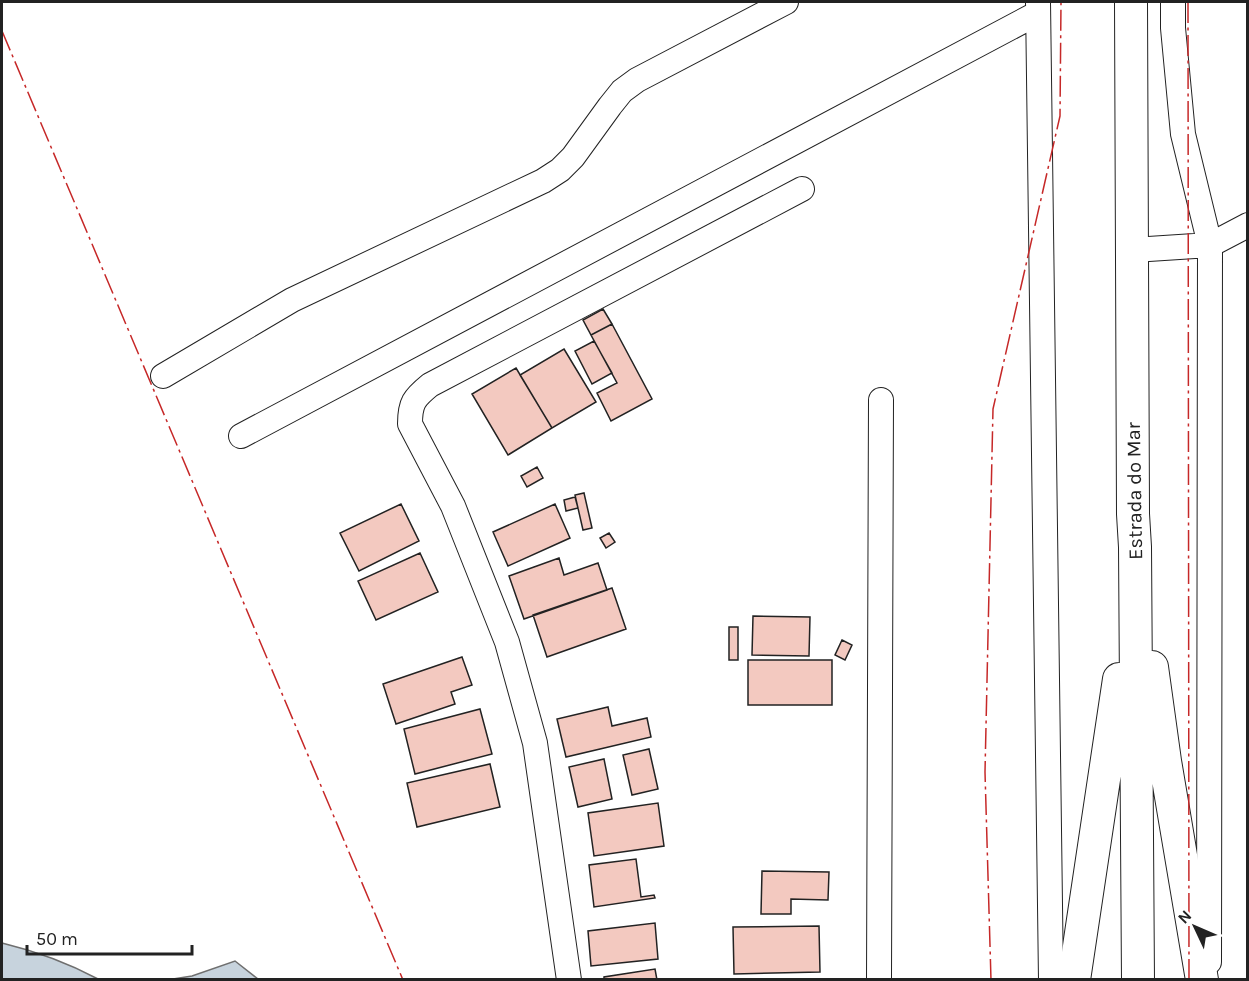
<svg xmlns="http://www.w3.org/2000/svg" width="1249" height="981" viewBox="0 0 1249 981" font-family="Karla,sans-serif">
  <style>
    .water { fill: #c7d3dd; stroke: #6f6f6f; stroke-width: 1.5 }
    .building { fill: #f3c9c0; stroke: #222; stroke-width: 1.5 }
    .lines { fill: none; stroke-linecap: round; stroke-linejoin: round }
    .minor-casing { stroke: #222; stroke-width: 26 }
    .major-casing { stroke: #222; stroke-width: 34 }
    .minor { stroke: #fff; stroke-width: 24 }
    .major { stroke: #fff; stroke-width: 32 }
    .power { stroke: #c62828; stroke-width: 1.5; stroke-dasharray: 21 4.5 3 4.5; stroke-linecap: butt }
    .labels { text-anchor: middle; stroke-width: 4.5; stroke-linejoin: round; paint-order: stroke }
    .street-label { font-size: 20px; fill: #222; stroke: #fff }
  </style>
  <rect width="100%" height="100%" fill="#fff"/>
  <path class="water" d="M2 943C35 951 68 963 98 979H2Z
    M235 961 258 979H173L192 976Z"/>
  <path class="building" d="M603 309 612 324 591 335 583 320Z
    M612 324 652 399 611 421 597 393 617 383 591 335Z
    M594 341 612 373 592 384 575 351Z
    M564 349 596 402 552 428 520 375Z
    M516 368 552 428 508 455 472 394Z
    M537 467 543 478 527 487 521 476Z
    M584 493 592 528 583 530 575 495Z
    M575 497 578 508 566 511 564 500Z
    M401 504 419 541 359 571 340 533Z
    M555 504 570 538 508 566 493 532Z
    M609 533 615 542 606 548 600 538Z
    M420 553 438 592 376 620 358 581Z
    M559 558 564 575 598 563 607 590 524 619 509 576Z
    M612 588 626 629 547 657 533 615Z
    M753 616 810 617 809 656 752 655Z
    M729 627H738V660H729Z
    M842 640 852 645 845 660 835 655Z
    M462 657 472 685 451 692 455 704 396 724 383 684Z
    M748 660H832V705H748Z
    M608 707 612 726 647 718 651 737 566 757 557 719Z
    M480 709 492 754 415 774 404 729Z
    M649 749 658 789 632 795 623 755Z
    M604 759 612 799 578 807 569 767Z
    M490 764 500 807 417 827 407 783Z
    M658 803 664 846 594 856 588 813Z
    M636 859 641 897 654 895 655 898 594 907 589 865Z
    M762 871 829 872 828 900 791 899V914H761Z
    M655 923 658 959 591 966 588 931Z
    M819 926 820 972 734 974 733 927Z
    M655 969 657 980H604V977Z"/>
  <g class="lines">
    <g class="minor-casing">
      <path id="minor" d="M1038 2 1051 980
        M1173 2V28L1183 134 1210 245 1209 962
        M1133 250 1210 245 1248 225
        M163 376 292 300 543 181 560 170 573 157 610 106 622 91 637 80 786 2
        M241 436 1038 13
        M569 980 535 743 507 642 453 506 410 424C410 403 414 398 430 385L802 189
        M879 980 881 400"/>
    </g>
    <g class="major-casing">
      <path id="major" d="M1131 2 1133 514 1135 547 1138 980
        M1152 667 1165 761 1202 980
        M1074 980 1119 679"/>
    </g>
    <use href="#minor" class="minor"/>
    <use href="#major" class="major"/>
    <path class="power" d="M1188 2 1189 980
      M2 31 403 980
      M991 980 985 772 993 409 1060 116 1061 2"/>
  </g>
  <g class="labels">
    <g class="street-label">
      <text transform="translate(1134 491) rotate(-91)" y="7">Estrada do Mar</text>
    </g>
  </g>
  <rect width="1249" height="981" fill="none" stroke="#222222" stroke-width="6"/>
  <g transform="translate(1195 927) rotate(314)" stroke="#ffffff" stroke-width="4.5" paint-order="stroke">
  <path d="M0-4.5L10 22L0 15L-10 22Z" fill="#222222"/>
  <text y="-9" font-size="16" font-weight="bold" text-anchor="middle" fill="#222222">N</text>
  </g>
  <path d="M27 945v9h165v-9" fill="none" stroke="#222222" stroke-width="3"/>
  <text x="36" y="945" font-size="18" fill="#222222" stroke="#ffffff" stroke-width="4.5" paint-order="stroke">50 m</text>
</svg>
